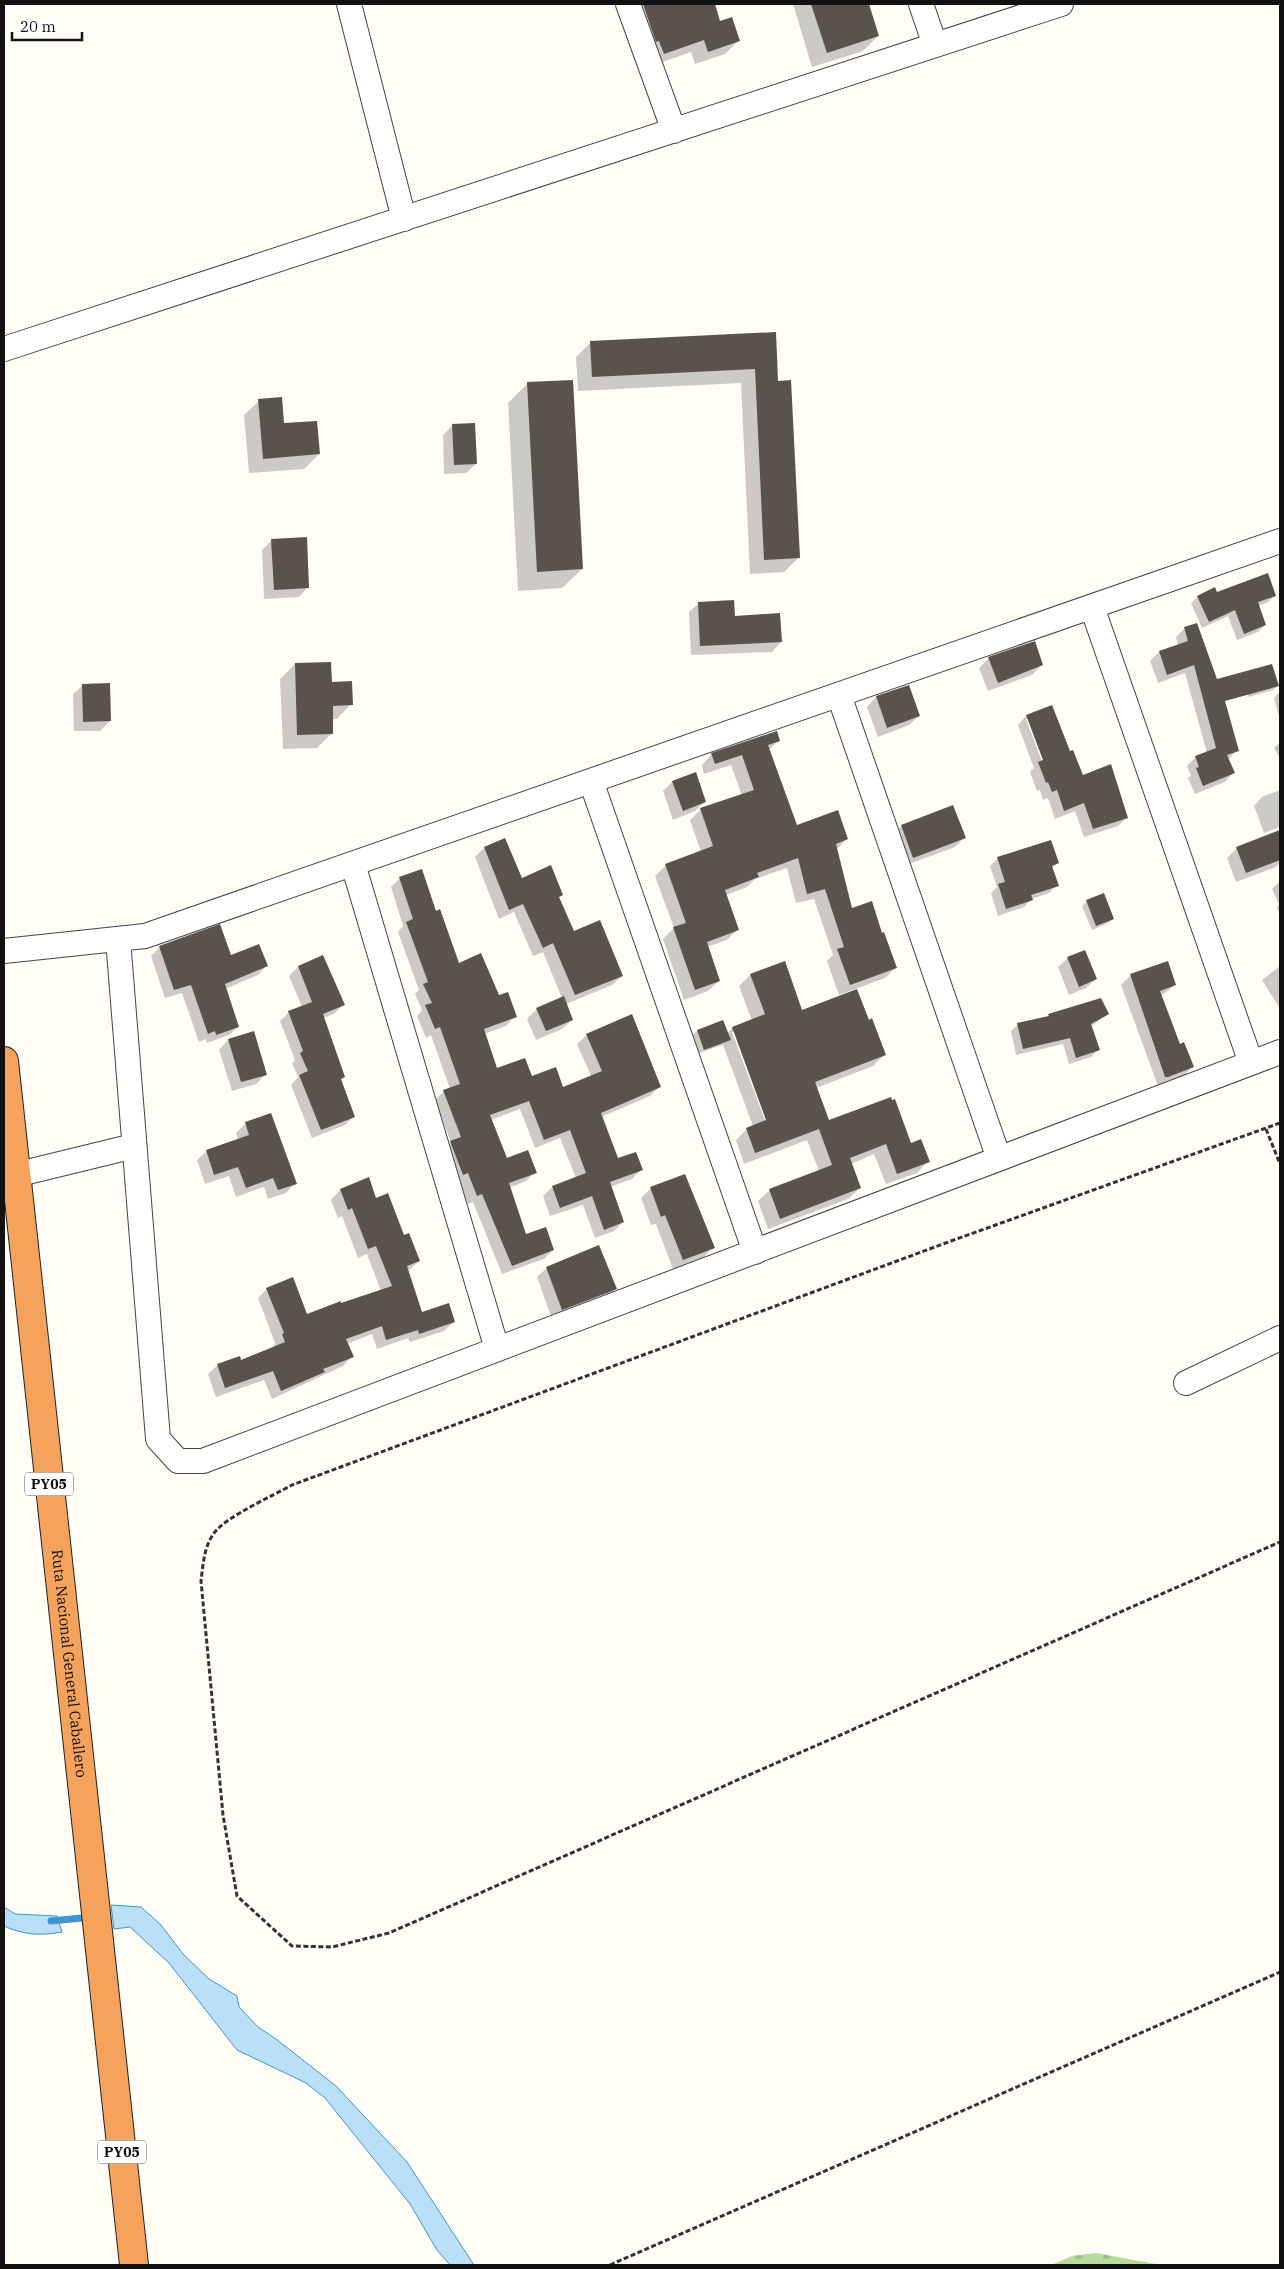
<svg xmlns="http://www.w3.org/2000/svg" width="1284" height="2269" viewBox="0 0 1284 2269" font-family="'IBM Plex Serif',serif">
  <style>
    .forest { fill: url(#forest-firs) }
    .water { fill: #b9e0f7; stroke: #3f96cf }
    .shadow { fill: #0003; fill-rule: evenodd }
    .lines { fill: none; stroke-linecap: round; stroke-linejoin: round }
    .stream { stroke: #3f96cf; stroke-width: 7 }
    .building { fill: #5a524d }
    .minor-casing { stroke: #444; stroke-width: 26 }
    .highway-casing { stroke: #222; stroke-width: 30 }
    .path { stroke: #333; stroke-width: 3; stroke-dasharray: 5 2.5; stroke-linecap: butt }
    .minor { stroke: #fff; stroke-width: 24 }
    .highway { stroke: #f5a25d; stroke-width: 28 }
    .labels { text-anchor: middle; stroke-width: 5; stroke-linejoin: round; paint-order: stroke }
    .shield { fill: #fff; stroke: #585858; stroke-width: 1 }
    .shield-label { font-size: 14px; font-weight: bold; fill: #111 }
    .street-label { font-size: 15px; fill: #111; stroke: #fff }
  </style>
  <defs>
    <pattern id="forest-firs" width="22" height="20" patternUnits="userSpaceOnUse" patternTransform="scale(1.25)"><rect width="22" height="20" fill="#b9dc9c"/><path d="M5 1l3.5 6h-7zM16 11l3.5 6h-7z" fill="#9ebc85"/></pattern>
  </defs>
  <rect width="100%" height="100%" fill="#fffdf5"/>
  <path class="forest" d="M1096 2253 1161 2265H1051L1072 2256Z"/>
  <path class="water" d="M111 1905 141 1907 161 1925 183 1954 209 1979 237 1996 239 2007 258 2027 276 2039 336 2086 407 2162 474 2265H450L437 2250 410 2204 325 2098 306 2083 237 2050 169 1963 130 1927 114 1929Z
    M4 1907 15 1914 57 1916 62 1932C40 1936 24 1935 4 1926Z"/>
  <path class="shadow" d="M640 4H713L719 23 738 41 725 54 695 64 691 52 651 66Z
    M793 4H868L878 36 863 51 812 67Z
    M775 334 777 382 798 558 784 572 750 574 741 383 578 391 576 357 591 342Z
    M528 383 582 569 562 588 518 591 508 403Z
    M259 401 283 425 319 454 304 469 249 473 244 415Z
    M452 426 476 464 466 473 444 474 443 435Z
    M272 540 308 587 299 597 264 599 262 550Z
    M1275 595 1268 602 1258 606 1265 625 1258 632 1237 640 1228 616 1202 628 1191 603 1198 597Z
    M699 603 734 618 781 642 772 652 691 655 689 612Z
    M1185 628 1226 700 1224 702 1237 750 1228 760 1233 773 1225 782 1195 794 1188 778 1191 776 1187 766 1196 757 1207 753 1185 673 1158 683 1150 661 1159 652 1178 646 1176 637Z
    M989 658 1042 665 1032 675 988 691 979 668Z
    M295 664 330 683 351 704 337 719H332V733L317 748 283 749 280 679Z
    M1237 678 1278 686 1273 690 1249 697Z
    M83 685 110 721 100 731H74L73 694Z
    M908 686 919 716 909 725 878 737 867 707 876 697Z
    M1280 692V720L1274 698Z
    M1026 716 1069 753 1082 776 1127 817 1118 826 1084 837 1075 811 1055 819 1048 798 1043 800 1040 790 1037 791 1030 772 1034 768 1018 725ZM1026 719H1029L1046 766 1044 767Z
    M779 740 768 751 796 827 847 839 836 850 851 909 881 935 895 968 885 978 839 995 827 961 833 955 814 899 796 903 787 868 755 879 747 887 726 895 738 929 727 940 707 947 719 981 708 991 684 1000 663 939 674 928 655 876 666 865 701 852 690 820 701 809 742 796 731 765 704 774 702 765 712 754Z
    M1280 742V758L1274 748Z
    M695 773 705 801 695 811 673 820 663 791 672 782Z
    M1280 790V827L1264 833 1254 806 1262 797Z
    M902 826 964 838 955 847 904 866 892 835Z
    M1276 833 1280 843V863L1276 867 1236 882 1227 858 1237 848Z
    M504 839 521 880 562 894 558 898 573 933 622 976 612 985 566 1004 572 1020 562 1029 536 1040 527 1019 537 1009 562 998 543 952 533 956 514 912 499 919 475 857 484 848Z
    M998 858 1057 863 1052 868 1057 885 1049 893 1032 899 1024 907 998 916 991 893 997 887 990 866Z
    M400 878 435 912 458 965 498 996 515 1016 506 1026 484 1034 496 1070 562 1088 591 1076 577 1044 587 1035 659 1087 650 1096 601 1117 617 1160 641 1170 632 1179 610 1187 623 1222 614 1231 595 1238 583 1205 550 1216 543 1196 552 1187 576 1178 560 1138 535 1148 520 1109 491 1120 507 1160 535 1172 526 1181 509 1188 526 1235 553 1250 544 1259 502 1274 473 1202 468 1204 459 1181 441 1151 451 1142 435 1100 444 1091 450 1089 431 1035 426 1038 417 1016 422 1010 415 994 419 990 398 932 403 926 391 887Z
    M1280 881V915L1277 907 1279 904 1272 889Z
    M1103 895 1113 919 1108 923 1092 930 1082 906 1086 902Z
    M160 947 230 957 266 966 258 975 225 989 238 1027 229 1035 207 1043 206 1039 199 1042 182 993 165 998 151 956Z
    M322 957 343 1005 334 1014 323 1018 344 1077 340 1081 354 1116 345 1125 312 1138 291 1085 298 1077 292 1063 295 1060 280 1021 289 1012 302 1007 289 976 298 967Z
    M1068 958 1096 979 1086 988 1069 995 1058 967Z
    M1280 966V1006L1279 1007 1262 980Z
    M750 975 801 1012 868 1021 884 1055 873 1066 816 1088 828 1121 910 1145 928 1161 917 1173 886 1184 874 1154 851 1164 860 1188 848 1199 768 1229 758 1201 770 1190 819 1171 807 1140 744 1164 736 1140 747 1129 753 1126 723 1045 699 1053 693 1035 697 1031 727 1034 732 1028 752 1021 739 986ZM732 1032H735L769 1126H767Z
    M1131 975 1175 985 1161 996 1179 1045 1192 1067 1183 1077 1158 1086 1121 985Z
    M1108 1014 1090 1027 1098 1050 1091 1057 1069 1064 1063 1044 1016 1055 1011 1031 1018 1024 1045 1018 1049 1015Z
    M228 1040 266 1074 256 1084 232 1091 219 1050Z
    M246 1123 295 1183 286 1193 268 1199 264 1187 236 1197 229 1176 205 1184 197 1160 207 1151 238 1140 236 1133Z
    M368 1179 376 1200 404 1236 419 1261 408 1271 421 1314 454 1322 444 1331 410 1342 408 1338 377 1349 372 1334 347 1344 352 1356 343 1366 272 1399 264 1380 216 1397 208 1374 218 1365 240 1362 274 1348 275 1343 258 1298 267 1289 307 1316 381 1291 367 1254 358 1258 342 1216 338 1218 331 1200 340 1190Z
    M651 1188 713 1247 704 1257 673 1269 656 1224 651 1225 641 1198Z
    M547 1268 615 1289 606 1299 552 1319 537 1277Z"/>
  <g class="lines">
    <path class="stream" d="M51 1921 92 1917"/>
  </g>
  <path class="building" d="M643 4H715L720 21 732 17 740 41 708 52 704 40 664 54 659 41 656 42Z
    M811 4H869L879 36 827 53Z
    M776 332 778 381 791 380 800 558 764 560 755 369 592 377 590 341Z
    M573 380 583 569 537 572 527 382Z
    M282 397 284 423 317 421 320 454 263 459 258 399Z
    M475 423 477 464 454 465 452 424Z
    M307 537 309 588 274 590 271 539Z
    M1268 573 1276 596 1258 602 1266 625 1244 634 1235 610 1209 622 1197 596 1215 587 1217 592Z
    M734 600 735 616 780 613 782 642 700 646 698 602Z
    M1197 623 1217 679 1272 664 1279 686 1225 701 1239 751 1227 755 1235 773 1203 786 1196 768 1199 767 1195 756 1216 748 1194 665 1167 675 1159 651 1188 641 1184 627Z
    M1035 641 1043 665 998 683 988 657Z
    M331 662 332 682 352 681 353 705 333 706V734L297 735 295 663Z
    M110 683 111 721 83 722 82 684Z
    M909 685 920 716 887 728 876 696Z
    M1052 705 1070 751 1073 750 1083 775 1111 764 1128 818 1093 829 1084 803 1064 811 1057 790 1052 792 1048 782 1046 783 1038 762 1043 760 1026 715Z
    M777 731 780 741 768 745 797 825 838 810 848 839 836 844 852 908 872 901 882 933 884 932 897 968 850 985 837 949 844 947 825 889 807 894 798 858 757 873 759 877 725 890 739 930 707 942 720 981 695 990 673 927 686 923 665 864 713 846 700 808 754 790 742 755 715 764 711 753Z
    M696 772 706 802 683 811 672 781Z
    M953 805 966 838 913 858 901 825Z
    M1280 830V860L1246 873 1236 847Z
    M505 838 522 878 551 865 563 895 559 897 574 931 600 920 623 976 575 995 553 943 543 948 523 904 509 910 484 847Z
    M1051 840 1059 863 1052 866 1059 886 1031 895 1033 900 1006 909 998 884 1005 882 997 857Z
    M422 869 436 911 440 909 459 963 481 953 499 995 508 992 517 1017 484 1029 497 1068 525 1058 532 1076 556 1067 563 1087 602 1071 586 1034 632 1014 661 1087 601 1113 618 1158 636 1152 643 1170 610 1182 624 1222 604 1230 592 1196 560 1208 552 1186 586 1173 570 1130 544 1140 529 1101 490 1115 507 1158 528 1150 537 1173 509 1183 526 1234 546 1227 554 1250 512 1266 482 1194 477 1196 468 1173 463 1175 450 1141 461 1137 443 1090 460 1084 440 1027 435 1029 425 1005 432 1003 423 984 428 982 406 922 413 919 399 877Z
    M1104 893 1114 919 1096 926 1086 900Z
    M220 924 231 955 259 944 268 966 225 984 239 1027 216 1035 215 1031 208 1034 191 985 174 990 159 946Z
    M1085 950 1097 979 1079 987 1067 957Z
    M323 955 345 1005 323 1014 345 1077 341 1079 355 1117 321 1130 299 1075 308 1071 300 1053 303 1051 288 1011 312 1002 298 966Z
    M785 961 802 1010 857 989 869 1020 872 1018 886 1055 815 1082 829 1120 891 1097 892 1100 895 1099 911 1143 921 1139 930 1162 897 1174 886 1144 850 1158 861 1188 780 1219 769 1189 832 1165 819 1129 755 1153 746 1128 766 1120 732 1027 765 1014 750 974Z
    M1168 961 1176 985 1160 991 1180 1044 1184 1042 1194 1067 1168 1077H1165L1130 974Z
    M564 996 573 1020 546 1031 536 1008Z
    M1101 998 1109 1014 1091 1024 1100 1050 1076 1058 1070 1038 1023 1049 1017 1023 1049 1016 1048 1014Z
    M723 1020 731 1040 704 1050 697 1030Z
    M254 1031 267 1075 241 1082 228 1039Z
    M271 1113 297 1184 278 1190 273 1178 246 1188 238 1167 214 1175 206 1150 249 1135 245 1122Z
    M685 1174 715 1248 683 1260 665 1215 661 1217 650 1187Z
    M369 1177 376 1198 388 1193 404 1235 409 1233 420 1261 407 1266 422 1312 449 1303 455 1322 419 1334 418 1330 386 1340 382 1326 346 1339 354 1357 323 1369 325 1372 281 1391 273 1371 225 1388 217 1364 240 1356 241 1360 285 1342 282 1334 284 1333 266 1288 293 1277 307 1314 341 1301V1303L392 1286 376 1246 368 1249 352 1208 348 1210 340 1189Z
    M599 1245 617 1289 562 1310 546 1267Z"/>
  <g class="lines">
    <g class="minor-casing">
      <path id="minor" d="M349 4 404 219
        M628 4 674 131
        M921 4 935 45
        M4 349 1061 4
        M1092 607 1251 1063
        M839 695 999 1159
        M591 781 755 1252
        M353 864 497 1349
        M118 939 158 1439 178 1461H203L1280 1052
        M4 951 145 936 1280 541
        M15 1175 134 1146
        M1186 1383 1280 1338"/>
    </g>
    <g class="highway-casing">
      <g id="highway">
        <path id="s1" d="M4 1061 134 2265"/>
      </g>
    </g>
    <path class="path" d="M1280 1123 951 1241 292 1485C274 1495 226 1517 215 1532 204 1545 203 1565 201 1581L223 1815 237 1896 292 1946 332 1947 389 1933 1280 1542
      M1266 1129 1280 1164
      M610 2265 1280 1972"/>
    <use href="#minor" class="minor"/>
    <use href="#highway" class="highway"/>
  </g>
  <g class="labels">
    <g class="shield">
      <rect x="25" y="1472.5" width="48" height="23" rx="4"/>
      <rect x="98" y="2140.5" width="48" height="23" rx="4"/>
    </g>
    <g class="shield-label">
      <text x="49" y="1489">PY05</text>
      <text x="122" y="2157">PY05</text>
    </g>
    <g class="street-label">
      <text dy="5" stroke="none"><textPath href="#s1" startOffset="606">Ruta Nacional General Caballero</textPath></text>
    </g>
  </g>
  <rect width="1284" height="2269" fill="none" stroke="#111111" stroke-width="10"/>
  <path d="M12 32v8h70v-8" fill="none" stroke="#111111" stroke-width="2.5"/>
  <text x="20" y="32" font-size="15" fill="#111111" stroke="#ffffff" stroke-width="4" paint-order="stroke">20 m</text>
</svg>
